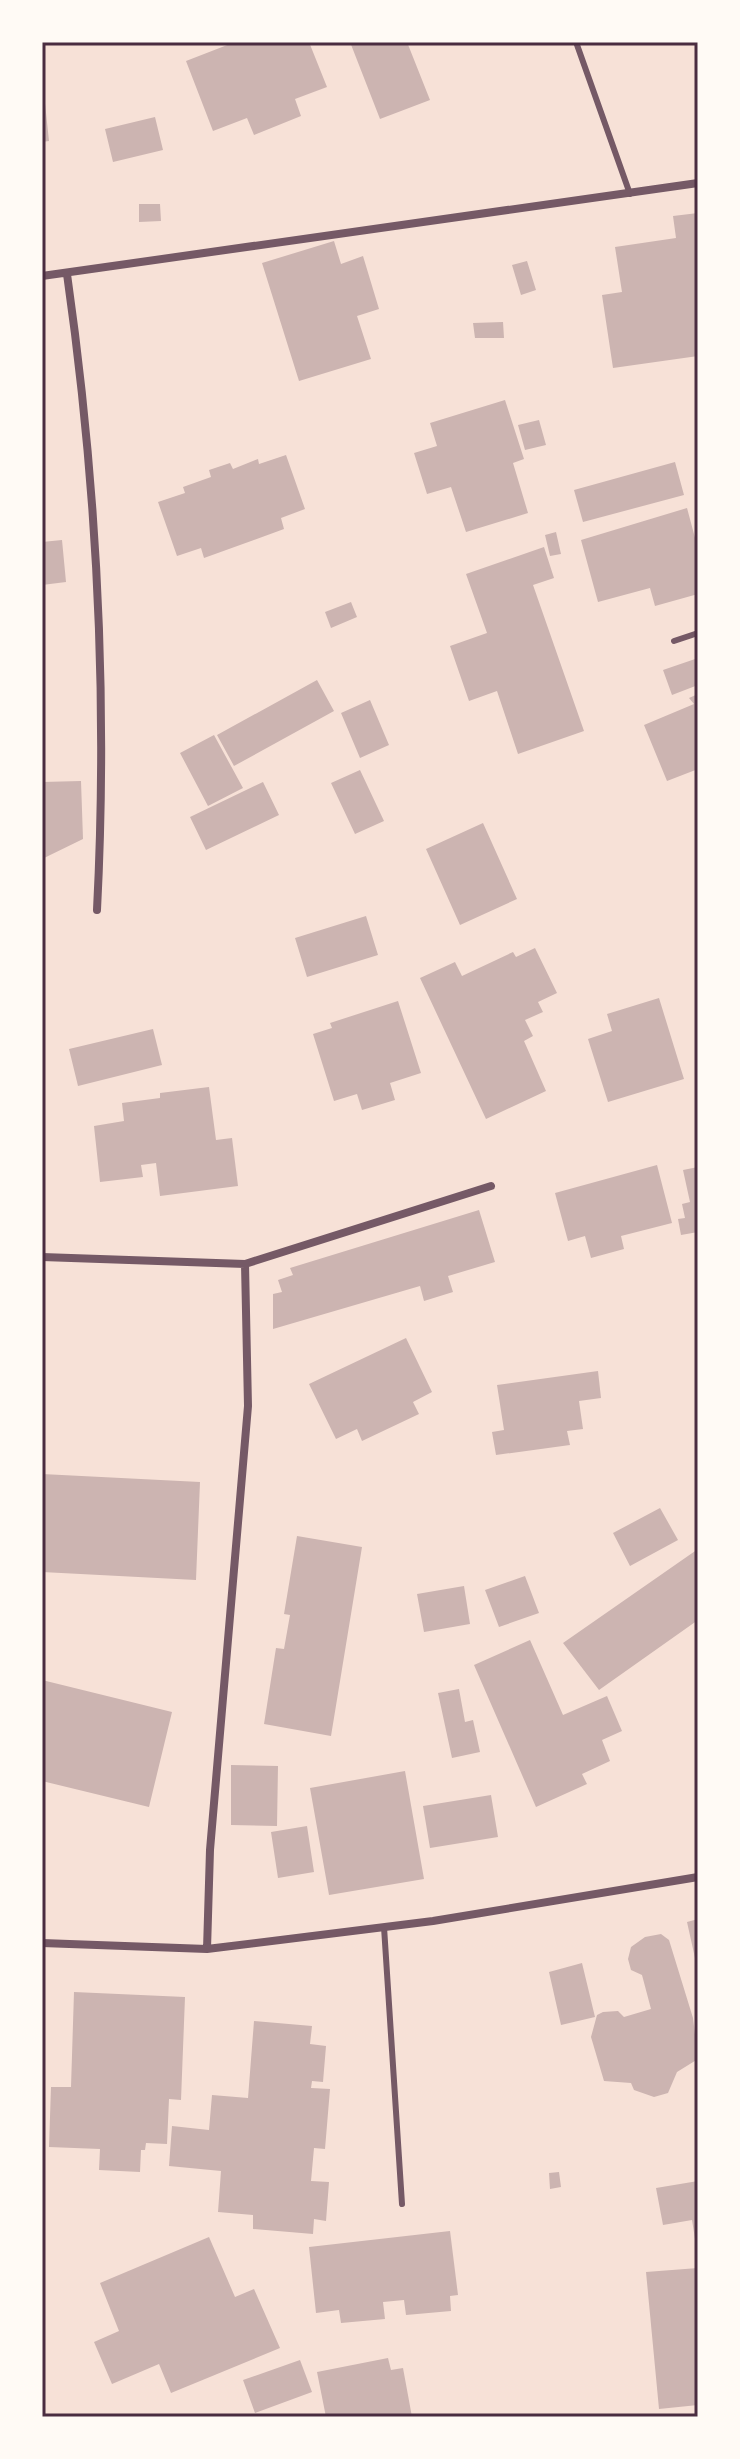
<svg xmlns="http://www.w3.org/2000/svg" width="740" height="2459" viewBox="0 0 740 2459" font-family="Quicksand,sans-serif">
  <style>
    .building { fill: #ccb4b1 }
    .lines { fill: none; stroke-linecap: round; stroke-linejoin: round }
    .service { stroke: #755966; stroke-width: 6 }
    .minor { stroke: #755966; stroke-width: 8 }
    .neatline { fill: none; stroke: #4a2c40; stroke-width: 3 }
  </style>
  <rect width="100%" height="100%" fill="#f7e1d7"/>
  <path class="building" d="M235 42H309L327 87 295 99 301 116 254 135 247 118 213 131 186 61Z
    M350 42H407L430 100 380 119Z
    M42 75 49 141 42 142Z
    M155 117 163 150 113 162 105 129Z
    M139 204H160L161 221 139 222Z
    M698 213V356L613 368 602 295 622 292 615 247 676 238 673 216Z
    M334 241 341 264 363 256 379 309 357 316 371 359 299 381 262 263Z
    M527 261 536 290 521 295 512 265Z
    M503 322 504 338H475L473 323Z
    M505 400 524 459 513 463 528 513 466 532 451 487 427 494 414 453 437 446 430 423Z
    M539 420 546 445 525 450 518 425Z
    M286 455 305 509 281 518 284 529 204 558 201 548 177 556 158 502 185 493 183 487 211 477 209 470 230 463 233 469 258 459 259 464Z
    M675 462 684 495 583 522 574 490Z
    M687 508 698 549V594L655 606 650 588 598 602 581 540Z
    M556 532 561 554 550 556 545 535Z
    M62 540 66 582 42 585V542Z
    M544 547 554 578 533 585 584 731 518 754 497 691 469 701 450 646 487 633 466 574Z
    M351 602 357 617 331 628 325 612Z
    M698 658V685L672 695 663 670Z
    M317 680 334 711 234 766 217 735Z
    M698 694V769L667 781 644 725 694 704 689 698Z
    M370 700 389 745 360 758 341 713Z
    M214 735 243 788 208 806 180 753Z
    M360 770 384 821 355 834 331 783Z
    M81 781 83 839 42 859V782Z
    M263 782 279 815 206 850 190 817Z
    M483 823 517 899 460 925 426 849Z
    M366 916 378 955 307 977 295 938Z
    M535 948 557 993 538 1002 543 1012 525 1020 533 1036 524 1041 546 1091 486 1119 420 978 455 962 462 976 513 952 516 957Z
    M659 998 684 1079 608 1102 588 1039 612 1031 607 1014Z
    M398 1001 421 1073 390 1083 395 1100 362 1110 357 1094 334 1101 313 1034 332 1028 330 1023Z
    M153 1029 162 1065 78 1086 69 1049Z
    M209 1087 216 1140 232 1138 238 1186 160 1196 156 1163 141 1165 143 1177 100 1182 94 1126 124 1121 122 1103 160 1098V1093Z
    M657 1165 672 1223 621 1236 624 1249 591 1258 585 1236 568 1241 555 1193Z
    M698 1167V1232L681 1235 678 1219 685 1218 682 1204 690 1202 683 1170Z
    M479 1210 495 1262 448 1276 453 1292 424 1301 420 1286 273 1329V1294L282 1292 278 1280 293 1275 290 1268Z
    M406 1338 432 1392 413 1402 419 1414 362 1441 357 1429 336 1439 309 1384Z
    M598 1371 601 1398 579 1401 583 1429 567 1431 570 1445 496 1455 492 1432 504 1430 497 1385Z
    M42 1474 200 1482 196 1580 42 1572Z
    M660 1508 678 1540 630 1566 613 1533Z
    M297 1536 362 1547 331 1736 264 1724 276 1648 284 1649 290 1615 284 1614Z
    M698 1549V1620L599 1690 563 1643Z
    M525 1576 539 1613 499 1627 485 1590Z
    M464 1586 470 1624 424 1632 417 1594Z
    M530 1640 563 1715 607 1696 622 1731 602 1740 610 1761 582 1774 587 1784 536 1807 474 1665Z
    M42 1680 172 1712 149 1807 42 1781Z
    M459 1689 465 1722 473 1720 480 1752 452 1758 438 1693Z
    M231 1765 278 1766 277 1826 231 1825Z
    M405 1771 424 1879 329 1895 310 1788Z
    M491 1795 498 1837 430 1848 423 1806Z
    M307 1826 314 1872 278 1878 271 1832Z
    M698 1919V1957L695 1958 687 1922Z
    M661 1934 669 1940 693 2018 698 2059 677 2072 668 2093 654 2097 634 2090 631 2083 604 2081 591 2037 597 2015 603 2012 618 2011 624 2017 651 2009 642 1975 631 1970 628 1959 631 1947 645 1937Z
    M582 1963 595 2017 561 2025 549 1972Z
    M74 1992 185 1997 181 2100 169 2099 167 2144 146 2143 145 2150H141L140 2172 99 2170 100 2149 49 2147 51 2087H71Z
    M254 2021 312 2026 310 2044 326 2046 323 2082 312 2081 311 2088 330 2089 325 2149 314 2148 311 2181 329 2182 326 2221 314 2219 313 2234 253 2229V2215L218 2212 221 2171 169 2166 172 2126 209 2130 212 2095 248 2098Z
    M559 2172 561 2187 550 2189 549 2173Z
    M698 2181V2245H696L692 2220 663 2225 656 2188Z
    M450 2231 458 2295 450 2296 451 2311 406 2315 404 2300 383 2302 385 2319 341 2323 339 2310 316 2313 309 2247Z
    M209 2237 235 2297 254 2289 280 2348 171 2393 159 2364 112 2384 94 2342 119 2331 100 2283Z
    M698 2268V2405L659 2409 646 2272Z
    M388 2358 391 2370 403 2368 412 2417H326L317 2372Z
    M300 2360 312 2392 255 2413 243 2380Z"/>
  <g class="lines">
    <path class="service" d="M576 42 630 194
      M674 641 698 633
      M384 1927 402 2204"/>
    <path class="minor" d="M67 274C97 485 108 697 97 910
      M42 276 698 183
      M42 1257 245 1264 491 1186
      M42 1943 207 1949 433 1921 698 1877
      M207 1949 210 1850 248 1406 245 1264"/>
  </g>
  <rect width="740" height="2459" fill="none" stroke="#fffaf5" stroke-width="88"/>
  <rect x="44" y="44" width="652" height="2371" class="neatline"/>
</svg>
